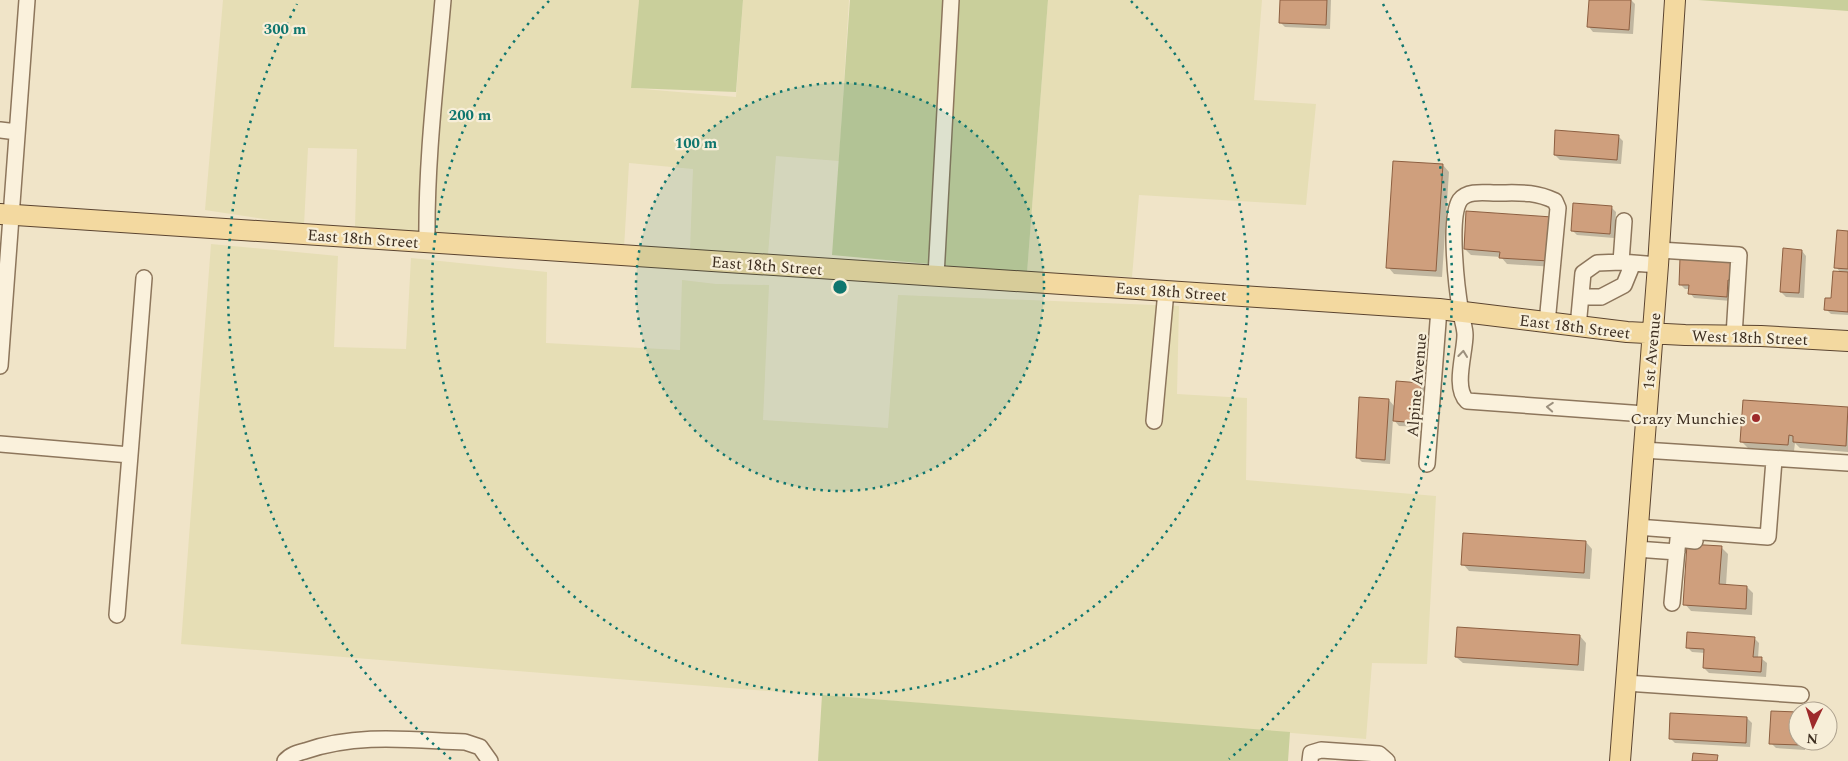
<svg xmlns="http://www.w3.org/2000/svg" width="1848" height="761" viewBox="0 0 1848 761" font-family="Spectral,serif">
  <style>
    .farmland { fill: #e6deb5 }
    .green { fill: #c9cf9b }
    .shadow { fill: #0003 }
    .building { fill: #cf9f7d; stroke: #8d5f41 }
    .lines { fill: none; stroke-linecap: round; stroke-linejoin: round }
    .minor-casing { stroke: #8d765c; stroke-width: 18 }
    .major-casing { stroke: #5b4430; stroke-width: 22 }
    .minor { stroke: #faf1dc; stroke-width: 15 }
    .major { stroke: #f3d9a0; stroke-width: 20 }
    .oneway { stroke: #9c907e }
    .ring { fill: none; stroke: #0f766e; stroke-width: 2.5; stroke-dasharray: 2.5 5 }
    .poi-dot { fill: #9e2a2b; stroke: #f7eed8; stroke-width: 2 }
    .labels { text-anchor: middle; stroke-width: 4.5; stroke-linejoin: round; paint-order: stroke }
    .street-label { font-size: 16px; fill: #3d2e20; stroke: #f7eed8 }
    .poi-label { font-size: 16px; fill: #3d2e20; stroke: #f7eed8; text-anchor: end }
    .centre { fill: #0f766e; stroke: #f7eed8; stroke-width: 2.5 }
    .ring-label { font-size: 15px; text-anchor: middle; font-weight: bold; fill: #0f766e; stroke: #f7eed8; stroke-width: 4.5; stroke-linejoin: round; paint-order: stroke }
  </style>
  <rect width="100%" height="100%" fill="#f0e4c8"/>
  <path class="farmland" d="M223 0H639L632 88 736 97 743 0H849L839 161 776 156 768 254 690 251 693 169 629 163 624 248 435 232H416L355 228 357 149 308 148 304 225 205 210Z
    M1048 0H1262L1254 100 1316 104 1306 205 1139 195 1132 277 1027 273Z
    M211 244 338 256 334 347 406 349 411 258 547 272 546 343 680 350 682 280 716 284 769 285 763 420 888 428 898 295 1179 306 1177 394 1247 398 1246 480 1436 496 1427 664 1372 663 1366 739 181 644Z"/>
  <path class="green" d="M639 0H743L736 92 631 88Z
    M850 0H1048L1027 273 832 255Z
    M1698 0H1848V11Z
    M822 695 1290 732 1288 761H818Z"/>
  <path class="shadow" d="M1281 0H1331L1330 29 1285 27 1280 22Z
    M1590 0H1631L1635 4 1633 34 1593 32 1589 27Z
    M1618 136 1623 141 1621 164 1560 160 1555 155Z
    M1443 165 1449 172 1442 277 1394 274 1388 267Z
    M1611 207 1616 212 1614 238 1577 235 1572 230Z
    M1551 218 1555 267 1507 264 1501 257 1471 255 1465 249Z
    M1848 232V315L1831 314 1826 309 1832 300 1841 273 1836 267Z
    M1802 251 1806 256 1804 298 1786 297 1781 292Z
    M1734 263 1731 301 1694 298 1690 293V289H1685L1680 284Z
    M1421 384 1426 389 1423 427 1399 426 1393 419 1390 464 1362 462 1357 457 1389 400 1395 407Z
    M1744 401 1848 408V452L1800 448 1795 443 1794 451 1748 448 1742 442Z
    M1586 542 1592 549 1590 579 1469 571 1463 564Z
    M1721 547 1728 554 1726 585 1747 587 1753 593 1752 615 1691 611 1685 604Z
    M1580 636 1586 643 1584 671 1463 663 1456 657Z
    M1754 638 1759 643 1758 658 1762 659 1767 663 1766 677 1709 673 1704 668 1705 653 1692 652 1688 648Z
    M1798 714V741H1806L1805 750 1776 748 1771 743Z
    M1747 718 1752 723 1750 747 1675 743 1670 738Z"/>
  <path class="building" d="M1280 0H1327L1326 25 1279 23Z
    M1589 0H1631L1629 30 1587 27Z
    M1555 130 1619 135 1617 160 1554 155Z
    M1393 161 1443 164 1436 271 1386 268Z
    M1573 203 1612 206 1610 234 1571 231Z
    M1466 211 1552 217 1549 261 1499 258 1500 252 1464 249Z
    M1837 230 1848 231V269L1834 268Z
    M1783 248 1802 250 1799 293 1780 292Z
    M1680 258 1734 262 1733 280H1728L1727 297 1688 294 1689 285H1679Z
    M1833 271 1848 272V312L1824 310 1825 298H1831Z
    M1396 381 1421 383 1419 423 1393 421Z
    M1359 397 1389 399 1385 460 1356 458Z
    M1743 400 1848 407 1846 446 1793 442V436L1789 435 1788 445 1740 442Z
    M1463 533 1586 541 1584 573 1461 565Z
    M1687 544 1722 546 1719 584 1747 586 1746 609 1683 605Z
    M1457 627 1580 635 1578 665 1455 657Z
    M1687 632 1755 637 1753 657H1762L1761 672 1703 668 1704 649 1686 648Z
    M1771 711 1798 712V741H1801V745L1769 744Z
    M1670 713 1747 717 1746 743 1669 739Z
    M1693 753 1718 755 1717 761H1692Z"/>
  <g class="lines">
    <g class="minor-casing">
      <path id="minor" d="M0 130 17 132
        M1624 221 1621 262 1658 265
        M427 242C426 161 436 81 443 0
        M1659 250 1739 255 1734 336
        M936 276 951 0
        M1581 297H1601L1624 285 1633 263
        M1547 323 1558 208 1555 201C1534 191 1519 193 1496 193 1485 193 1468 190 1460 200 1448 218 1457 291 1461 313 1462 320 1465 328 1465 335 1465 353 1453 388 1467 401L1645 414
        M1578 327 1583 273 1597 263 1621 262
        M0 366 27 0
        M1154 421 1166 291
        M0 444 130 455 117 615
        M1643 450 1848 463
        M130 455 144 278
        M1427 464 1439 309
        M1637 527 1768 537 1774 460
        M1636 549 1677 552
        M1672 603 1678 539 1695 541
        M1626 683 1801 695
        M285 761C290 755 297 753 305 751 358 733 410 740 465 742L480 747 490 761
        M1310 761 1311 753 1321 750 1379 754 1387 761"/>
    </g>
    <g class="major-casing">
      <path id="major" d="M0 214 1439 309 1627 332 1685 335 1761 336 1848 341
        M1620 761 1658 265 1675 0"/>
    </g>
    <use href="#minor" class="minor"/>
    <use href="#major" class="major"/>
  </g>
  <defs><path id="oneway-chevron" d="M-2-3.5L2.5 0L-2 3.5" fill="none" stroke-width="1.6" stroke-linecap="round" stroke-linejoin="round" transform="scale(1.25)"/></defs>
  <g class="oneway">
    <use href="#oneway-chevron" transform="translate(1463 354) rotate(-84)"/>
    <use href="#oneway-chevron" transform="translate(1550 407) rotate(-176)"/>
  </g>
  <circle cx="840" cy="287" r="204" fill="#0f766e" fill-opacity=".12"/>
  <g class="ring">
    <circle cx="840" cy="287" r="204"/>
    <path d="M1131 1A408 408 0 1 1 549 1"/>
    <path d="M451 759A612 612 0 0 1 297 4M1383 4A612 612 0 0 1 1229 759"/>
  </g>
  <circle class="poi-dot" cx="1756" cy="418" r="5"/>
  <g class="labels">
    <g class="street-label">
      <text transform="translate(363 238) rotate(4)" y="6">East 18th Street</text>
      <text transform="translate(767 265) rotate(4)" y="6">East 18th Street</text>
      <text transform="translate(1171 291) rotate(4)" y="6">East 18th Street</text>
      <text transform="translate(1575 326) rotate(7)" y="6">East 18th Street</text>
      <text transform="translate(1750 337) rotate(2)" y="6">West 18th Street</text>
      <text transform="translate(1651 351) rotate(-85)" y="6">1st Avenue</text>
      <text transform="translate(1416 385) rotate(-85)" y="6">Alpine Avenue</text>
    </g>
    <g class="poi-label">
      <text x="1746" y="424">Crazy Munchies</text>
    </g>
  </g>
  <circle cx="840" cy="287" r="8" class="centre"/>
  <g class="ring-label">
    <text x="285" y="34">300 m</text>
    <text x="470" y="120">200 m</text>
    <text x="696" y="148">100 m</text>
  </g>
  <g transform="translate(1813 726) rotate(184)"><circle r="24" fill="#f7eed8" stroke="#ada18e"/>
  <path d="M0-4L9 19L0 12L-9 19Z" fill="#9e2a2b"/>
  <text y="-8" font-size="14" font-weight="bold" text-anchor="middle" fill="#3d2e20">N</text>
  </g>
</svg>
